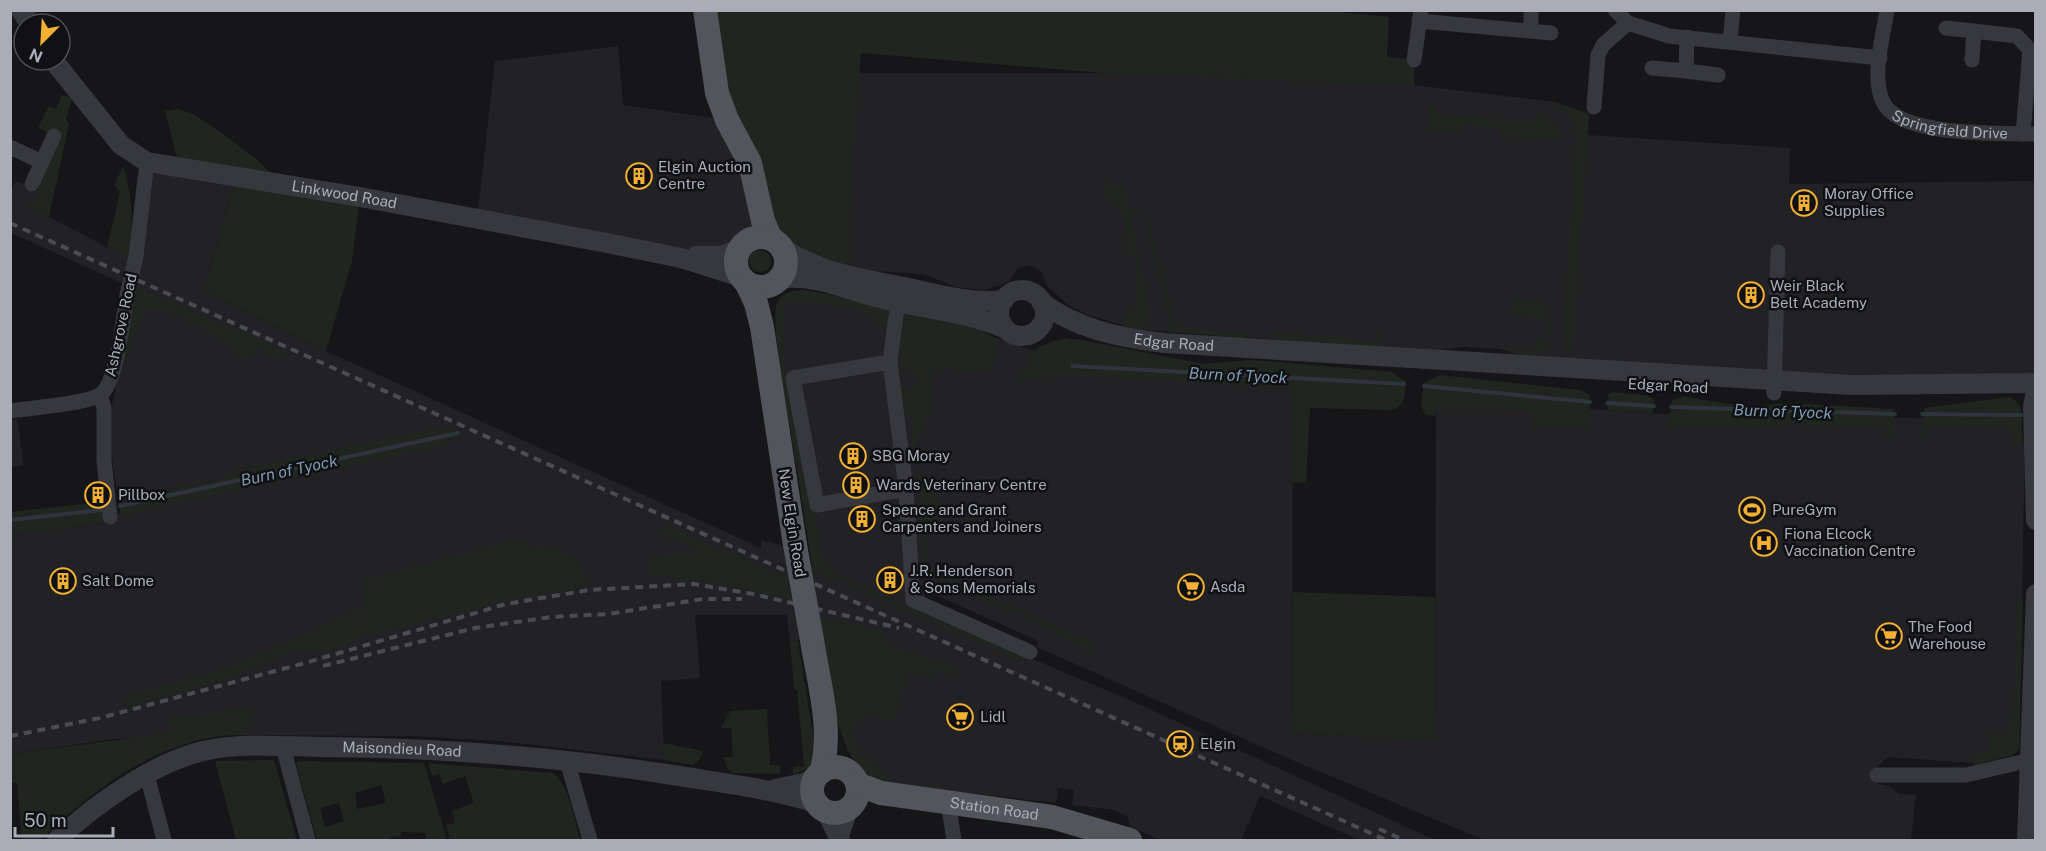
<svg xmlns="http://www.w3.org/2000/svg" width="2046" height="851" viewBox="0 0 2046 851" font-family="'Public Sans',sans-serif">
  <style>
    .built { fill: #222225 }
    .green { fill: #1e261f; fill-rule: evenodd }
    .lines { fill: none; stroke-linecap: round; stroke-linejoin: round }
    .stream { stroke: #2c353c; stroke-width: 4 }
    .minor { stroke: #37383d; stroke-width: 15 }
    .tertiary { stroke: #37383d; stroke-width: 20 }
    .primary { stroke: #53555c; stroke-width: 24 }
    .rail { stroke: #4a4c52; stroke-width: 4; stroke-dasharray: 8 6; stroke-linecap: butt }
    .minor-bridge { stroke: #37383d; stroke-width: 15 }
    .primary-bridge { stroke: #53555c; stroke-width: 24 }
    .labels { text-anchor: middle; stroke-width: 5; stroke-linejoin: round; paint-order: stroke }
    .street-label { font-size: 15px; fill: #a8adb8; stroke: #111113 }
    .poi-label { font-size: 15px; fill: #a8adb8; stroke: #111113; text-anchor: start }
    .water-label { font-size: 16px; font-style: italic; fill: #7f9bb3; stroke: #111113 }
  </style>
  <rect width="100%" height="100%" fill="#161618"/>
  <path class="built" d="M618 46 623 105 727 120 764 237 744 243 735 262 681 258 477 218 495 61Z
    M851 73H1106L1414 85 1555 102 1589 114 1588 135 1790 148 1789 184 2035 181V373L1907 379 1520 355 1500 349 1463 347 1438 350 1140 330 1091 316 1070 306 1048 287 1041 271 1029 265 1018 268 1009 282 984 290 956 287 926 275 912 273 849 270Z
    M147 162 236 177 204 291 326 351 761 548V540L782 545 784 554 812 566 776 333V305L781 298 792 291 804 290 919 312 1034 351 1052 341 1077 339 1204 364 1251 360 1392 372 1401 379 1406 380 1293 388 1292 733 1435 740 1436 398 1662 414 2021 420V436L2025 447 2019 749 2013 755 1974 765V763L1887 757 1877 767V784L1889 786 1899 794 1916 795 1911 840H1484L1292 760 1037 647 1038 641 927 591 919 611 1132 701 1435 840H1359L1260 796 1241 840H1161L1130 827 1128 817 1114 810 1072 805 1074 790 1058 788 1056 803 891 784 871 760 858 756 824 638 790 641 787 615H695L700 678 661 681 664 760 500 741 409 736 229 735 114 739 11 754V535L103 523V517L448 444V440L459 438 268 466 225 474 226 479 118 499 109 435 111 410 134 298 119 294 122 283 11 233 10 191 16 181 38 191 30 207 128 258Z
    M17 419 24 465 11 467V420Z"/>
  <path class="green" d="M1317 10 1389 17 1387 57 1414 60V85L1116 74 861 53 850 187 849 270 819 259 798 244 785 264 786 259 769 238 705 11Z
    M62 95 72 98 66 119 69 124 49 217 30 207 61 139 38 128 49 106 56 109Z
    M1555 102 1589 114 1572 358 1567 347 1563 346 1576 135 1570 115Z
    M1429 104H1434V114L1536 122 1537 112C1550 119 1560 125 1561 141L1502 136V128L1460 124 1459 132 1427 130Z
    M178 109 193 114 219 131 259 161 281 184 360 197 352 261 326 351 204 291 236 177 180 169 165 111Z
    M123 167C133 195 134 228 128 258L107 247 120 192 114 185Z
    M1104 183 1123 185 1150 309 1149 320 1140 330 1124 326 1126 312 1137 310 1136 254 1127 253C1127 231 1128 207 1105 198Z
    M1141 207 1148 221 1176 327 1249 334 1245 338 1173 332Z
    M749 261a11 11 0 1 1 22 0a11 11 0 1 1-22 0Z
    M137 288 281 350 287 358C274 360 265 356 259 345L255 353 247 359C236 357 234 353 230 343 204 332 171 303 144 310L115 388Z
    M804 290 885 306 889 312 888 326H880C867 304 807 299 784 303L783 361 802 462 796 463C792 435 769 323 777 303 782 292 794 291 804 290Z
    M1514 298 1539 303 1544 306 1549 319 1548 347H1543L1533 356 1500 349 1535 352 1536 343 1544 340 1546 318 1513 316Z
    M920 313 982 330 996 340 997 351 987 370H955V366L928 371 934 398 913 453 911 414H905L901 386 910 389 916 385 913 369 900 370 899 356 904 319 908 315 912 317Z
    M1272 333 1379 341 1380 333H1384L1383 341 1376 346 1275 340Z
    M1065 338 1204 364 1251 360 1392 372 1401 379 1406 380C1405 393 1406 405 1393 410L1310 408 1306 483 1291 482 1293 388 1069 375 1018 380 1038 347Z
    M1440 375 1580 390 1590 395 1589 428 1532 426V410L1436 409 1435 416 1426 415 1421 406 1424 383Z
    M1612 392 1645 395 1654 399 1653 413 1607 410 1608 394Z
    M1683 396 1728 404 1755 406 1790 403 1894 409V431L1891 436 1886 437 1885 427 1802 425 1798 422 1787 421 1786 424H1779V428L1672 427 1669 423 1672 401Z
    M2009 397C2030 405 2017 427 2024 444L2012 443V429L1927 428 1926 437 1922 435 1924 408Z
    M439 428 444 432 458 430 459 438 448 440 449 444 121 515 118 499 225 479 224 474Z
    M917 471 937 494 942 503 923 544 929 567 948 580H974L971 589 1092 643 1089 651 1053 631 923 570Z
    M804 472 824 564 840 579 1025 657 1023 662 813 570 798 473Z
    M101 502 103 523 11 535 10 512Z
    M664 525 787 578 791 600 703 580 650 574 647 565 654 556 701 551 660 533Z
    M518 539 534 548 544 546 556 549 577 559 587 583 578 589 538 593 363 637 328 652 288 653 227 679 128 707 126 696 219 671 308 634 365 606 363 581Z
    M1293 592 1435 597V740L1292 733Z
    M2017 601H2023L2019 749 2013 755 1974 765V753H1988L1989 735H2009V718L2015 717Z
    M821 618 880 630 892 647 953 667 954 675 934 668 930 678 909 671 892 721 867 712 859 723 851 726 858 755 871 760 892 780 891 784C883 781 873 779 865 773 833 749 827 657 821 618Z
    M790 641H798L815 747 809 768 793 775V767L804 766 797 689H794Z
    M250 708 255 713 240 735C165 735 92 789 41 840H22L17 783 11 782V754L170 733 167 722 173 718Z
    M767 709 770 765H780V774L733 773 728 769 723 757H733L731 728H721L730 711Z
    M663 743 703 751 700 759 693 765 664 760Z
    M274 760 297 840H236L215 761Z
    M299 761 424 763 447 840H426V833L401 832V837L391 836V840H317L296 764ZM381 785 386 803 357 809 355 793ZM339 803 344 821 325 827 320 808Z
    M428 763 553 773C571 788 574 819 580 840H450L446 825 455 823 452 811 474 803 465 776 443 784 439 774 432 776Z"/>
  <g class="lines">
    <path class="stream" d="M1072 366 1404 384
      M1424 386 1590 402
      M1607 403 1654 406
      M1671 407 1895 414
      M1922 414 2021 415
      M120 506 458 433
      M10 520 102 510"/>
    <g class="minor">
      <path d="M1615 10 1628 23 1669 36 1880 58"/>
      <path id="s1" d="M1887 10C1883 38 1871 76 1883 102 1899 137 2000 133 2036 134"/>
      <path d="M1419 21 1551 33"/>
      <path d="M1946 28 2017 36 2030 50 2023 134"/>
      <path d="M1531 31V10"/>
      <path d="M1687 37 1686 71 1718 75"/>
      <path d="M1730 41 1733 10"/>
      <path d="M1414 60 1421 10"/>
      <path d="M1972 60 1974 31"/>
      <path d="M1652 68 1686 71"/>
      <path d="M1594 107 1598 55 1603 45 1628 23"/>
      <path d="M10 147 42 162"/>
      <path d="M32 184 54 136"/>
      <path d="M136 256 147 162"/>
      <path d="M899 293 890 362 906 489 913 600 1030 652"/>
      <path d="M890 362 793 378 817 505 906 489"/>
      <path d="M1774 393 1778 252"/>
      <path d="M100 395 104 408V460L110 517"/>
      <path d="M10 411C30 408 88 404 101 394 117 382 123 317 127 296"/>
      <path d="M283 747 308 840"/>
      <path d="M567 761 590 840"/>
      <path d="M147 775 164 840"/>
      <path d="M1877 775H1966L2030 760"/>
      <path d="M948 802 954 840"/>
    </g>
    <g class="tertiary">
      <path d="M21 10 30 24"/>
      <path id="s2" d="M53 60 121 145 147 162 360 197 607 243 681 258 741 277"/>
      <path d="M780 246C823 275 859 278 909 288 941 295 971 304 1004 300"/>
      <path d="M696 256H720L738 250"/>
      <path d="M779 279C815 273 852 292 887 300 927 309 966 312 1004 328"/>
      <circle cx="1022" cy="313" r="23"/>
      <path id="s3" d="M1041 302C1076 329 1121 338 1164 343L1852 385 2036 383"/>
      <path d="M2036 391 2033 407 2036 520"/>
      <path d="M775 789 804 783 816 777"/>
      <path d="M826 811 840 840"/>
      <path d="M839 836 848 809"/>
      <path id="s4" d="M57 840C94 805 153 763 203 751 241 742 286 747 325 747 442 748 558 757 673 775 721 783 769 788 816 803"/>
      <path d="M2027 840 2036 594"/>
    </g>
    <g class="primary">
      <path d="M705 10 717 93 727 120 750 163 763 221 771 239"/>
      <circle cx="761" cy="262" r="25"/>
      <path d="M746 282 756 303 762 327 795 545"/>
      <path d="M812 640C818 681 834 731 821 772"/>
      <circle cx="835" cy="790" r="23"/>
      <path id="s5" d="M857 784 881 793 1052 817 1130 840"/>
    </g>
    <path class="rail" d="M10 223 1386 840
      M323 666 475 628 551 617 608 614 703 599H742
      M10 736 100 718 305 663 506 604 589 590 694 584 753 594 899 628
      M1379 829 1404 840"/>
    <path class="minor-bridge" d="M127 296 136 256"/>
    <path class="primary-bridge" d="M795 545 812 640"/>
  </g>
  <defs>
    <g id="building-ring" transform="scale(1.35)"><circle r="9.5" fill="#111113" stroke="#f2b134" stroke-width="1.5"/><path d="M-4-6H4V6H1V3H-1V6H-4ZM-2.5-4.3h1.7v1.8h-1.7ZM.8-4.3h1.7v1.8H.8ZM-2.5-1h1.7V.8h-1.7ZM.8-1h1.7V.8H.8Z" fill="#f2b134"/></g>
    <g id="stadium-ring" transform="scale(1.35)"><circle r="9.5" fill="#111113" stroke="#f2b134" stroke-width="1.5"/><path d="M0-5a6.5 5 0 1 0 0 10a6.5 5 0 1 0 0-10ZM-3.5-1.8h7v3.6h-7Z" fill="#f2b134"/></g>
    <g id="hospital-ring" transform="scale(1.35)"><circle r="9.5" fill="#111113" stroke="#f2b134" stroke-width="1.5"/><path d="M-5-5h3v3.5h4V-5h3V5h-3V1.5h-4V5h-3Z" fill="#f2b134"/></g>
    <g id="supermarket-ring" transform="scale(1.35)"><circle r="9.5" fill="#111113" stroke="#f2b134" stroke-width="1.5"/><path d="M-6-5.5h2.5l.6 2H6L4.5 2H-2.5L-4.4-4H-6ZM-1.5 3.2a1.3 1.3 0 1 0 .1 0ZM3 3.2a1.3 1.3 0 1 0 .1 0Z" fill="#f2b134"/></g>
    <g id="station-ring" transform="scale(1.35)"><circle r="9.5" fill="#111113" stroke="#f2b134" stroke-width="1.5"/><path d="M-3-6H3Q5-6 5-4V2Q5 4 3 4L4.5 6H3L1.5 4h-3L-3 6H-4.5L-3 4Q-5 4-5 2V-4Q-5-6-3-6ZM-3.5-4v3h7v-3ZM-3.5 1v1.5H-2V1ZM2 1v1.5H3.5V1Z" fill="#f2b134"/></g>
  </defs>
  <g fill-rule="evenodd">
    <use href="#building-ring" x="639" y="176"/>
    <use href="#building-ring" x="1804" y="203"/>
    <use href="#building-ring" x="1751" y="295"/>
    <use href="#building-ring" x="853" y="456"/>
    <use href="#building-ring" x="856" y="485"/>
    <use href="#building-ring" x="98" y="495"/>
    <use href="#stadium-ring" x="1752" y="510"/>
    <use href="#building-ring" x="862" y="519"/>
    <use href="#hospital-ring" x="1764" y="543"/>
    <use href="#building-ring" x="890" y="580"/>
    <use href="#building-ring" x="63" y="581"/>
    <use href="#supermarket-ring" x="1191" y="587"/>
    <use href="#supermarket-ring" x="1889" y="636"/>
    <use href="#supermarket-ring" x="960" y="717"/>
    <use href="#station-ring" x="1180" y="744"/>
  </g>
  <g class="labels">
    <g class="street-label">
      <text dy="5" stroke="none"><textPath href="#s1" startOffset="168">Springfield Drive</textPath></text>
      <text dy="5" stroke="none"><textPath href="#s2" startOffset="340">Linkwood Road</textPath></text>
      <text transform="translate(121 325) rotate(-78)" y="5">Ashgrove Road</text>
      <text dy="5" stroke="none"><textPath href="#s3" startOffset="141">Edgar Road</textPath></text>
      <text transform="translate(1668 386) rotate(3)" y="5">Edgar Road</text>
      <text transform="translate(792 523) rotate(81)" y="5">New Elgin Road</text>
      <text dy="5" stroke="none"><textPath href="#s4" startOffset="372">Maisondieu Road</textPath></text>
      <text dy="5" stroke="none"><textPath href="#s5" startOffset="140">Station Road</textPath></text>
    </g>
    <g class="poi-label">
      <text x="658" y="172">Elgin Auction<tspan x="658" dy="17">Centre</tspan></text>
      <text x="1824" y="199">Moray Office<tspan x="1824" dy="17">Supplies</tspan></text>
      <text x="1770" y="291">Weir Black<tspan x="1770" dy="17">Belt Academy</tspan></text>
      <text x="872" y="461">SBG Moray</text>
      <text x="876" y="490">Wards Veterinary Centre</text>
      <text x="118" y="500">Pillbox</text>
      <text x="882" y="515">Spence and Grant<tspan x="882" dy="17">Carpenters and Joiners</tspan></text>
      <text x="1772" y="515">PureGym</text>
      <text x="1784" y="539">Fiona Elcock<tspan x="1784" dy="17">Vaccination Centre</tspan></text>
      <text x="910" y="576">J.R. Henderson<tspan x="910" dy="17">&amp; Sons Memorials</tspan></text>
      <text x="82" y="586">Salt Dome</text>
      <text x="1210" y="592">Asda</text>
      <text x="1908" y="632">The Food<tspan x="1908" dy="17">Warehouse</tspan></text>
      <text x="980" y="722">Lidl</text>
      <text x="1200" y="749">Elgin</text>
    </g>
    <g class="water-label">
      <text transform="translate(1238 375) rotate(3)" y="6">Burn of Tyock</text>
      <text transform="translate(1783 411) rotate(2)" y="6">Burn of Tyock</text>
      <text transform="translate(289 470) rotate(-12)" y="6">Burn of Tyock</text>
    </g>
  </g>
  <rect width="2046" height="851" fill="none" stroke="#a8adb8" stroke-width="24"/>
  <g transform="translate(42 42) rotate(204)"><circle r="28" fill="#111113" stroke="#4d4f55" stroke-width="1.5"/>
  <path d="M0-4.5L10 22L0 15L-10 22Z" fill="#f2b134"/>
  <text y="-9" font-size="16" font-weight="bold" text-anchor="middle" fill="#a8adb8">N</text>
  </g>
  <path d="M15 827v9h98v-9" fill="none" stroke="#a8adb8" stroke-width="3"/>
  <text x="24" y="827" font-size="18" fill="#a8adb8" stroke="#111113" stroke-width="4.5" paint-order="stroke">50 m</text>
</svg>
